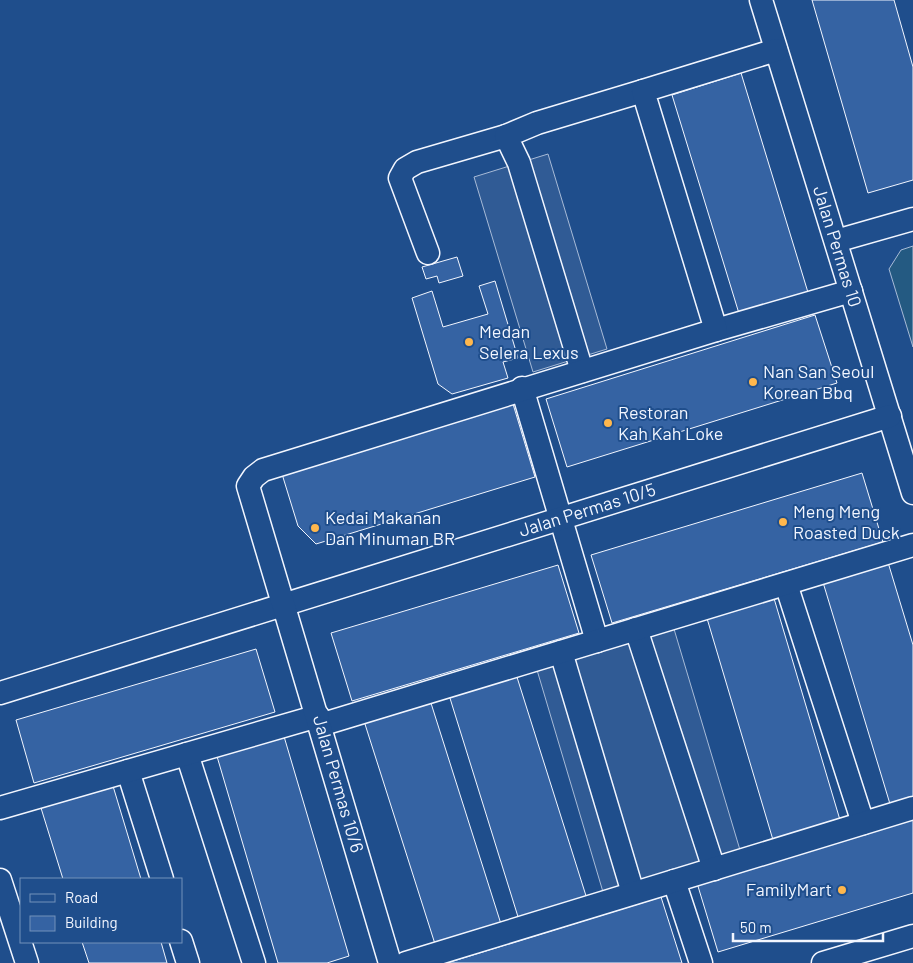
<svg xmlns="http://www.w3.org/2000/svg" width="913" height="963" viewBox="0 0 913 963" font-family="Barlow,sans-serif">
  <style>
    .green { fill: #245a82; stroke: #a8bbd7 }
    .parking { fill: #305b95; stroke: #a8bbd7 }
    .building { fill: #3563a3; stroke: #f2f6ff }
    .lines { fill: none; stroke-linecap: round; stroke-linejoin: round }
    .minor-casing { stroke: #f2f6ff; stroke-width: 25 }
    .minor { stroke: #1f4e8c; stroke-width: 22 }
    .poi-dot { fill: #ffb74d; stroke: #1f4e8c; stroke-width: 2 }
    .labels { text-anchor: middle; stroke-width: 4; stroke-linejoin: round; paint-order: stroke }
    .street-label { font-size: 18px; fill: #f2f6ff; stroke: #1f4e8c }
    .poi-label { font-size: 18px; fill: #f2f6ff; stroke: #1f4e8c; text-anchor: start }
  </style>
  <rect width="100%" height="100%" fill="#1f4e8c"/>
  <path class="green" d="M913 246V347L889 269 901 250Z"/>
  <path class="parking" d="M548 154 607 349 533 372 474 177Z
    M674 629 740 850 603 892 537 670Z"/>
  <path class="building" d="M812 0H894L913 67V180L868 193Z
    M741 73 810 299 741 320 672 95Z
    M457 257 463 276 439 283 437 276 426 279 422 267Z
    M495 281 518 358 503 362 508 378 452 394 438 384 412 298 432 291 443 327 488 314 479 286Z
    M815 315 837 383 567 467 546 399Z
    M513 404 535 477 316 544 298 526 282 474Z
    M862 473 883 542 612 623 591 555Z
    M887 559 913 645V798L890 804 822 579Z
    M558 565 579 633 352 701 331 633Z
    M773 595 840 820 773 840 706 615Z
    M256 649 275 712 34 783 16 720Z
    M516 674 587 899 519 920 449 695Z
    M430 700 501 924 435 944 364 721Z
    M283 733 349 956 327 963H278L216 753Z
    M113 786 141 879H63L41 808Z
    M913 818V893L718 952 697 883Z
    M661 897 682 963H447Z
    M82 942H161L167 963H89Z"/>
  <g class="lines">
    <g class="minor-casing">
      <g id="minor">
        <path id="s1" d="M761 0 913 493"/>
        <path d="M836 241 913 219"/>
        <path d="M428 253 400 178 405 169 417 162 506 136"/>
        <path d="M716 330 851 291"/>
        <path d="M582 371 519 163 506 136 537 123 643 91"/>
        <path d="M522 388 597 641"/>
        <path d="M786 584 863 823"/>
        <path d="M636 629 714 869"/>
        <path d="M561 652 633 893"/>
        <path id="s2" d="M0 693 890 416"/>
        <path d="M320 725 913 545"/>
        <path d="M187 754 254 963"/>
        <path d="M128 771 162 879"/>
        <path d="M0 808 318 716"/>
        <path d="M0 880 27 963"/>
        <path d="M674 881 701 963"/>
        <path d="M181 941 188 963"/>
        <path d="M390 963 248 486 254 477 263 470 716 330 643 91 776 50"/>
        <path d="M406 963 913 808"/>
        <path d="M823 963 913 936"/>
      </g>
    </g>
    <use href="#minor" class="minor"/>
  </g>
  <g class="poi-dot">
    <circle cx="469" cy="342" r="5"/>
    <circle cx="753" cy="382" r="5"/>
    <circle cx="608" cy="423" r="5"/>
    <circle cx="783" cy="522" r="5"/>
    <circle cx="315" cy="528" r="5"/>
    <circle cx="842" cy="890" r="5"/>
  </g>
  <g class="labels">
    <g class="street-label">
      <text dy="6" stroke="none"><textPath href="#s1" startOffset="258">Jalan Permas 10</textPath></text>
      <text dy="6" stroke="none"><textPath href="#s2" startOffset="615">Jalan Permas 10/5</textPath></text>
      <text transform="translate(338 784) rotate(74)" y="6">Jalan Permas 10/6</text>
    </g>
    <g class="poi-label">
      <text x="479" y="338">Medan<tspan x="479" dy="21">Selera Lexus</tspan></text>
      <text x="763" y="378">Nan San Seoul<tspan x="763" dy="21">Korean Bbq</tspan></text>
      <text x="618" y="419">Restoran<tspan x="618" dy="21">Kah Kah Loke</tspan></text>
      <text x="793" y="518">Meng Meng<tspan x="793" dy="21">Roasted Duck</tspan></text>
      <text x="325" y="524">Kedai Makanan<tspan x="325" dy="21">Dan Minuman BR</tspan></text>
      <text x="832" y="896" text-anchor="end">FamilyMart</text>
    </g>
  </g>
  <rect x="20" y="878" width="162" height="65" fill="#1f4e8c" stroke="#7391ba"/>
  <rect x="30" y="894" width="25" height="8" fill="#1f4e8c" stroke="#7391ba"/>
  <text x="65" y="903" font-size="15" fill="#f2f6ff">Road</text>
  <rect x="30" y="916" width="25" height="15" fill="#3563a3" stroke="#7391ba"/>
  <text x="65" y="928" font-size="15" fill="#f2f6ff">Building</text>
  <path d="M733 933v8h150v-8" fill="none" stroke="#f2f6ff" stroke-width="2.5"/>
  <text x="740" y="933" font-size="15" fill="#f2f6ff" stroke="#1f4e8c" stroke-width="4" paint-order="stroke">50 m</text>
</svg>
